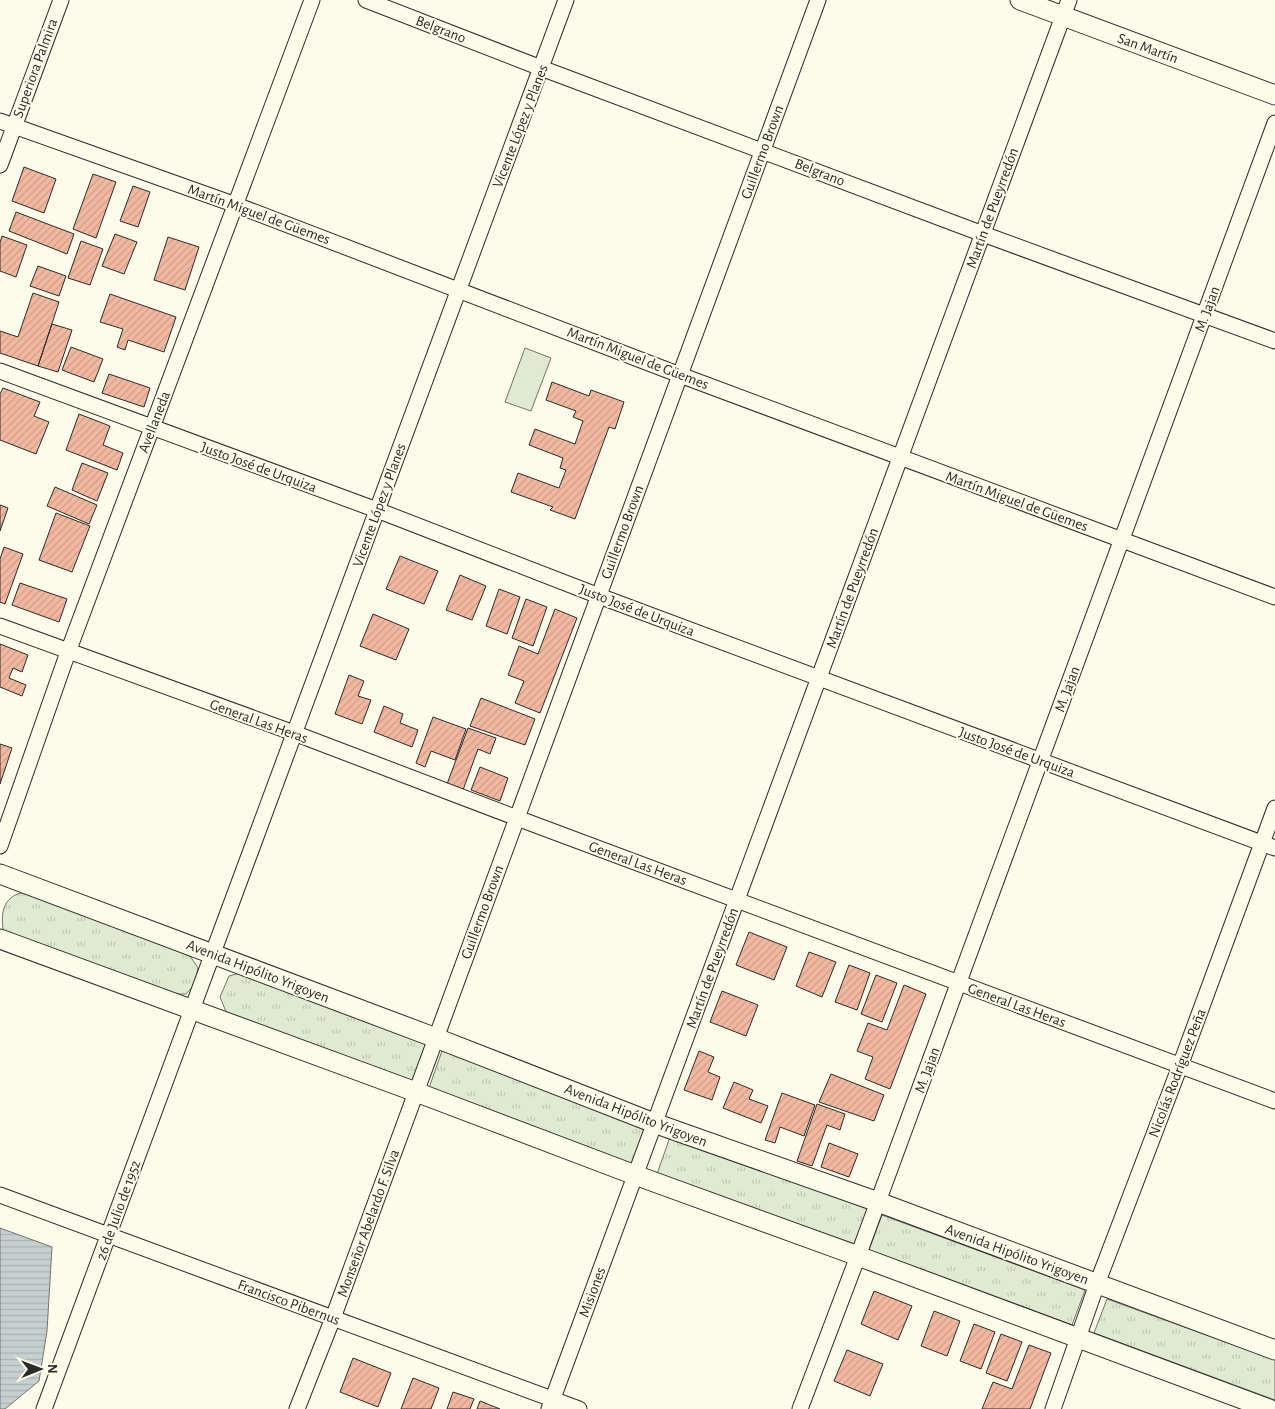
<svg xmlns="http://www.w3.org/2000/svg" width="1275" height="1409" viewBox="0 0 1275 1409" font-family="'Alegreya Sans',sans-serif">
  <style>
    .park { fill: url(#park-tufts); stroke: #74746e }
    .garden { fill: #deebd1; stroke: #74746e }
    .water { fill: url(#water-rules); stroke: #74746e }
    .building { fill: url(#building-hatch); stroke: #2b2b2b }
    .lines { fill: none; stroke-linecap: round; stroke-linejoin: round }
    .minor-casing { stroke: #2b2b2b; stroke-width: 17 }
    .major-casing { stroke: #2b2b2b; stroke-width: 21 }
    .minor { stroke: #fdfbea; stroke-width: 15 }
    .major { stroke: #fdfbea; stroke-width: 19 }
    .labels { text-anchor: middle; stroke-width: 4; stroke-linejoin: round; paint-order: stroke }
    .street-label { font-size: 15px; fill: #2b2b2b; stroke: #fdfbea }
  </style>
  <defs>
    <pattern id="park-tufts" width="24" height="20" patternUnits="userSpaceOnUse" patternTransform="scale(1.25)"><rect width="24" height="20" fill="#deebd1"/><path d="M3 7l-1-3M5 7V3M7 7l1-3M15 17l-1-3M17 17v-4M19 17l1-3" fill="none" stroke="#bfcab4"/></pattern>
    <pattern id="water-rules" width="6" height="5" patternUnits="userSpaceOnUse" patternTransform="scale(1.25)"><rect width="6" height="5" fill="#c7d0d0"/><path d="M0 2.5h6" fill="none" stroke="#abb3b3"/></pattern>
    <pattern id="building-hatch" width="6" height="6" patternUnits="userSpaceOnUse" patternTransform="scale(1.25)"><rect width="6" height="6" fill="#f2b8a0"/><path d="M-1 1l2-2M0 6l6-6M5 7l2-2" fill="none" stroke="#d09e8a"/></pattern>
  </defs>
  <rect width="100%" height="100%" fill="#fdfbea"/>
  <path class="park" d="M25 892 190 956 198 968 195 984 186 994H167L4 935C0 914 2 896 25 892Z
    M243 972 428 1044 414 1083 227 1014 220 997 229 976Z
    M442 1051 645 1128 631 1165 429 1088Z
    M670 1137 871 1208 858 1245 657 1174Z
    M882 1215 1085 1290 1072 1325 869 1250Z
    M1107 1299 1275 1360V1400L1094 1333Z"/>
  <path class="garden" d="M525 348 551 358 531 411 505 402Z"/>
  <path class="water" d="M0 1228 52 1247 47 1331 39 1381 5 1409H0Z"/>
  <path class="building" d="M24 167 56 179 44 213 12 201Z
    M93 174 116 182 96 238 73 229Z
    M133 186 150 192 138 227 120 221Z
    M16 212 74 234 67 254 9 231Z
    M115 234 137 242 124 274 102 266Z
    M2 236 27 245 16 277 0 271V243Z
    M168 237 199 247 185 290 154 280Z
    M81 241 103 249 90 285 68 278Z
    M38 266 66 276 59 296 30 286Z
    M33 293 59 302 38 366 0 353V331L18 337Z
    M110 294 176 317 164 352 128 340 125 350 117 347 123 329 100 322Z
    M52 324 72 330 58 372 38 366Z
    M71 347 103 359 94 382 62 370Z
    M109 374 150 388 144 407 102 393Z
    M552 382 589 396 591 390 624 402 615 429 609 427 575 519 550 510 553 507 511 492 518 473 559 488 566 470 560 468 563 458 529 445 535 429 575 444 583 421 573 417 576 411 546 400Z
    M3 388 40 402 34 416 49 422 36 454 0 440V394Z
    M79 414 110 426 103 445 123 453 117 470 66 450Z
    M82 463 108 473 97 501 72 490Z
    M55 487 97 505 89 524 47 506Z
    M0 505 8 508 0 531Z
    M56 513 90 526 72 572 39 560Z
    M4 547 23 554 5 604 0 602V559Z
    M400 556 438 571 424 604 386 589Z
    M460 575 486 586 472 620 446 610Z
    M20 583 67 599 59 622 12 605Z
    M499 589 520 597 507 634 486 626Z
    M526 599 547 607 533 646 512 638Z
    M555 609 577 618 540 713 515 703 524 681 508 675 519 646 538 654Z
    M373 614 409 629 396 660 360 646Z
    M0 644 28 655 22 672 13 668 9 678 26 685 22 696 0 687Z
    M349 675 364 681 358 696 371 700 362 724 335 714Z
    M481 698 535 719 525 745 470 726Z
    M384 706 403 714 400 723 418 730 412 747 374 732Z
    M433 717 466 729 455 760 431 751 425 767 416 763Z
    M468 728 496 738 490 754 478 749 463 790 447 784Z
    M0 744 12 748 0 784Z
    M480 767 508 778 500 801 471 790Z
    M749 932 787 947 774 980 736 965Z
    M809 952 836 962 822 997 796 986Z
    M849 965 870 973 857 1010 835 1002Z
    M876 975 897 983 882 1022 861 1014Z
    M904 985 926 994 890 1089 865 1079 873 1057 857 1051 868 1023 887 1030Z
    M722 991 758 1005 746 1036 710 1022Z
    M699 1051 714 1057 708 1072 720 1077 712 1100 684 1090Z
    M831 1074 884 1095 874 1121 819 1102Z
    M734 1082 753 1090 749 1099 768 1106 761 1123 723 1108Z
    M782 1093 815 1105 804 1136 780 1127 775 1143 765 1140Z
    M817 1104 845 1114 840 1130 827 1125 812 1166 797 1161Z
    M829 1143 858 1154 849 1177 821 1167Z
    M874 1291 912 1306 898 1340 861 1324Z
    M934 1311 960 1321 947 1356 921 1346Z
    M974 1324 995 1332 981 1369 960 1361Z
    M1001 1334 1022 1342 1007 1381 986 1373Z
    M1029 1345 1051 1353 1030 1409H982L993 1382 1012 1389Z
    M847 1350 883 1364 870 1396 834 1381Z
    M353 1358 391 1373 378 1407 340 1392Z
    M413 1378 439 1388 431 1409H401Z
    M453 1392 474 1399 470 1409H447Z
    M480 1401 500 1409H477Z"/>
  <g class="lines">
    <g class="minor-casing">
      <path id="minor" d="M366 0 541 68 983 234 1275 341
        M0 121 236 205 680 375 1275 597
        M0 165 61 0
        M0 371 377 510 599 596 1275 848
        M0 626 294 733 517 818 1275 1101
        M0 846 68 652 312 0
        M0 1195 579 1409
        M44 1409 566 0
        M297 1409 333 1318 818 0
        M549 1409 1069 0
        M800 1409 858 1256 1275 123
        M1053 1409 1097 1284 1180 1066 1275 808"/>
    </g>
    <g class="major-casing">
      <path id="major" d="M1020 0 1275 95
        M0 874 436 1038 654 1123 878 1202 1275 1350
        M0 939 416 1092 635 1175 858 1256 1269 1409"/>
    </g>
    <use href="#minor" class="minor"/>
    <use href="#major" class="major"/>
  </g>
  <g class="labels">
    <g class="street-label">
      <text transform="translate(441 29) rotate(21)" y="5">Belgrano</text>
      <text transform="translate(1148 48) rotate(20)" y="5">San Martín</text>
      <text transform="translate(35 68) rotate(-70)" y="5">Superiora Palmira</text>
      <text transform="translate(520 126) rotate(-69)" y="5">Vicente López y Planes</text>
      <text transform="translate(762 152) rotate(-70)" y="5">Guillermo Brown</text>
      <text transform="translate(820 172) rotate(21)" y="5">Belgrano</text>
      <text transform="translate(992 208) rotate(-70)" y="5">Martín de Pueyrredón</text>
      <text transform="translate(259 214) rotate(20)" y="5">Martín Miguel de Güemes</text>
      <text transform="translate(1207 309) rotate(-70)" y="5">M. Jajan</text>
      <text transform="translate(638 358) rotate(21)" y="5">Martín Miguel de Güemes</text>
      <text transform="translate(154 422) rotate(-69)" y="5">Avellaneda</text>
      <text transform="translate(259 467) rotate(20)" y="5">Justo José de Urquiza</text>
      <text transform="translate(1017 501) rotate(20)" y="5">Martín Miguel de Güemes</text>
      <text transform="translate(379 505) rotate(-70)" y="5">Vicente López y Planes</text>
      <text transform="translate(622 532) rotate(-70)" y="5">Guillermo Brown</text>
      <text transform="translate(852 588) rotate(-70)" y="5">Martín de Pueyrredón</text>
      <text transform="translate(637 610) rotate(21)" y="5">Justo José de Urquiza</text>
      <text transform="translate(1067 689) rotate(-70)" y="5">M. Jajan</text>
      <text transform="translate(259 721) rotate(20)" y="5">General Las Heras</text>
      <text transform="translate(1017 752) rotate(20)" y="5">Justo José de Urquiza</text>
      <text transform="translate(638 863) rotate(20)" y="5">General Las Heras</text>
      <text transform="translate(482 912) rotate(-70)" y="5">Guillermo Brown</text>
      <text transform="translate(712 968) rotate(-70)" y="5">Martín de Pueyrredón</text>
      <text transform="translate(258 971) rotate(21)" y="5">Avenida Hipólito Yrigoyen</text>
      <text transform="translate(1017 1005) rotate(20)" y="5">General Las Heras</text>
      <text transform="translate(927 1070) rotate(-70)" y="5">M. Jajan</text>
      <text transform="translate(1177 1073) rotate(-69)" y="5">Nicolás Rodríguez Peña</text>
      <text transform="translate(636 1115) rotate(21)" y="5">Avenida Hipólito Yrigoyen</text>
      <text transform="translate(118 1210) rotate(-70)" y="5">26 de Julio de 1952</text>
      <text transform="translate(368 1223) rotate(-70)" y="5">Monseñor Abelardo F. Silva</text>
      <text transform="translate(1017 1254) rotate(20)" y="5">Avenida Hipólito Yrigoyen</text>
      <text transform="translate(592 1292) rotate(-70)" y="5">Misiones</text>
      <text transform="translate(289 1302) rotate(20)" y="5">Francisco Pibernus</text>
    </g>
  </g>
  <g transform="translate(40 1369) rotate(89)" stroke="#fdfbea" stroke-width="4" paint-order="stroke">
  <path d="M0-4L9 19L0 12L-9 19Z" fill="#2b2b2b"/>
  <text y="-8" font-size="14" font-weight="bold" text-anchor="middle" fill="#2b2b2b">N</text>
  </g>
</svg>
